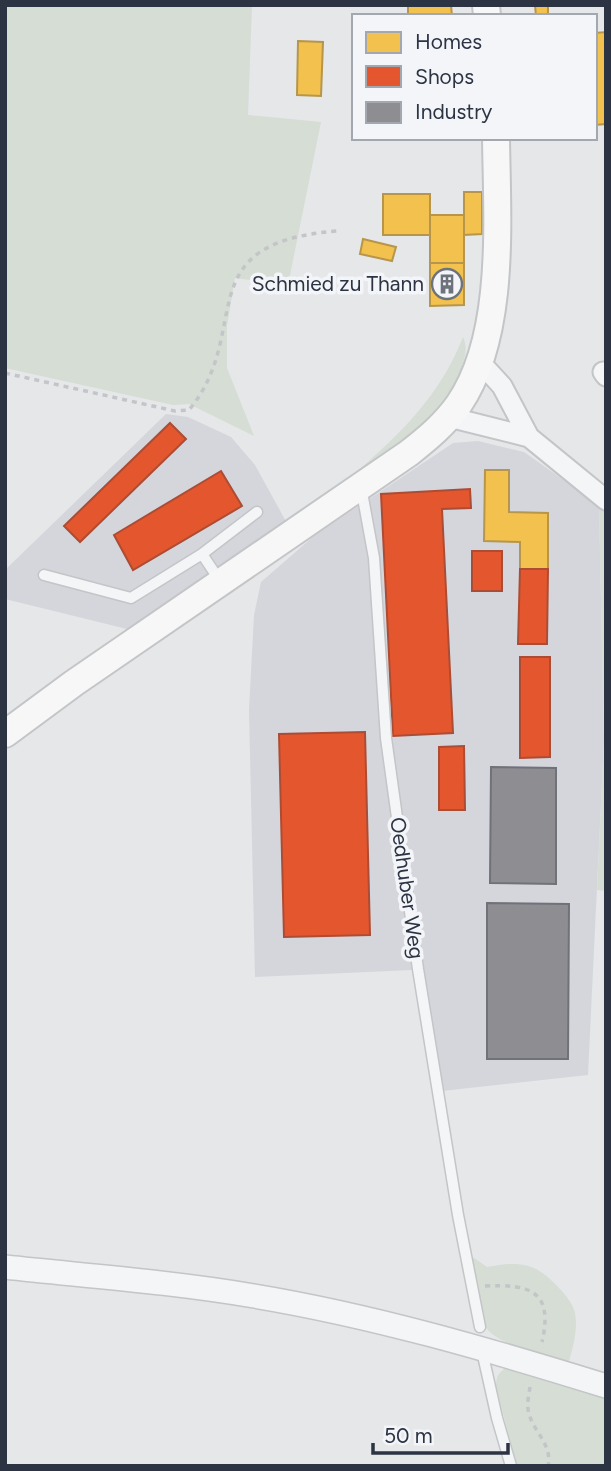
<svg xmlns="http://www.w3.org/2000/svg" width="611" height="1471" viewBox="0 0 611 1471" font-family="Figtree,sans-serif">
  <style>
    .built { fill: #d4d6dc }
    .green { fill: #d5ddd5 }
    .homes { fill: #f2c14e; stroke: #b7964b; stroke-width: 2 }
    .shops { fill: #e4572e; stroke: #ad4c34; stroke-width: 2 }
    .industry { fill: #8d8d92; stroke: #70727a; stroke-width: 2 }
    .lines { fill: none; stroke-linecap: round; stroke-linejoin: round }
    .service-casing { stroke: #c3c5c7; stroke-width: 13 }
    .minor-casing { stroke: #c3c5c7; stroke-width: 23 }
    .tertiary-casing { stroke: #c3c5c7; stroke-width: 26 }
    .secondary-casing { stroke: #c3c5c7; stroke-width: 30 }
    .path { stroke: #c4c5c9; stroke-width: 3.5; stroke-dasharray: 5 5; stroke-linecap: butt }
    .service { stroke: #f4f5f6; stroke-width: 10 }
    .minor { stroke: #f4f5f6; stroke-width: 19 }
    .tertiary { stroke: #f4f5f6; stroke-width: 23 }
    .secondary { stroke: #f7f7f8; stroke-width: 26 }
    .labels { text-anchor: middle; stroke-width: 7; stroke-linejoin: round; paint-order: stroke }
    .poi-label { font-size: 21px; fill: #2c3343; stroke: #f3f5f8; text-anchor: end }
    .street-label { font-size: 21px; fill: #2c3343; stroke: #f3f5f8 }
  </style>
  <rect width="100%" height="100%" fill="#e5e7e9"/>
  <path class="built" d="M166 414 188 417 231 437 255 465 288 525 131 630 5 599V570Z
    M478 441 524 452 599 505 604 741 588 1075 433 1092 412 970 255 977 249 709 254 615 261 582 314 536 453 443Z"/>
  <path class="green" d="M5 5H252L248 115 321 122 288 285 235 278 227 326V368L254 436 189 404 173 405 5 368Z
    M463 337C468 348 465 358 461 369 441 429 378 461 329 495 383 450 437 405 463 337Z
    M599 505 606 509V891L597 890 604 741Z
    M471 1256 487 1267C518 1261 535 1262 557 1286 565 1294 572 1302 575 1313 578 1330 573 1346 569 1362 548 1355 503 1347 488 1330 477 1316 474 1274 471 1256Z
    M511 1366 606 1395V1466H517L496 1387C496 1375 500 1370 511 1366Z"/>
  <path class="homes" d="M408 5H451L452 16 408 14Z
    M535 5H548V16H536Z
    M606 32V124L595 125V33Z
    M298 41 323 42 321 96 297 95Z
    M464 192H482V234L464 235Z
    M383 194H430V235H383Z
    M430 215H464V263H430Z
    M363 239 396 247 392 261 360 254Z
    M430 263H464V305L430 306Z
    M485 470H509V512L548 513V569H520V542L484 541Z"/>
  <path class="shops" d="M170 423 186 439 80 542 64 526Z
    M221 471 242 506 133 570 114 535Z
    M470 489 471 508 442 509 453 733 393 736 381 494Z
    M472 551H502V591H472Z
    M520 569H548L547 644H518Z
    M520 657H550V757L520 758Z
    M365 732 370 935 284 937 279 734Z
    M464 746 465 810H439V747Z"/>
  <path class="industry" d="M491 767 556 768V884L490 883Z
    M487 903 569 904 568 1059H487Z"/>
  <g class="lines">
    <g class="service-casing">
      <path id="service" d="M361 487 374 558 386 738 418 969 458 1215 480 1327
        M202 554 220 581
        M44 575 131 598 202 554 257 512
        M482 1351 497 1418 511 1466"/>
    </g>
    <g class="minor-casing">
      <path id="minor" d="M479 361 502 386 529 437 606 500
        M603 372 606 376
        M449 417 529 437"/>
    </g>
    <g class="tertiary-casing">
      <path id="tertiary" d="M5 1267C88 1276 172 1282 254 1296 374 1316 490 1350 606 1386"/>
    </g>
    <g class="secondary-casing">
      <path id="secondary" d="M486 5 487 16
        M5 734 74 683 409 453C428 438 445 424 459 404 506 335 497 220 496 138"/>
    </g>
    <path class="path" d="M5 373 175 411 189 410C255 330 185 243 337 231
      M485 1286C529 1284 554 1290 542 1342
      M530 1387C529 1394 527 1402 528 1409 531 1431 553 1443 548 1466"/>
    <use href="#service" class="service"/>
    <use href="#minor" class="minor"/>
    <use href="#tertiary" class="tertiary"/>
    <use href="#secondary" class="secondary"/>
  </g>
  <defs>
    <g id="building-ring" transform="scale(1.575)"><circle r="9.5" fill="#f3f5f8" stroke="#6d727d" stroke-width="1.5"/><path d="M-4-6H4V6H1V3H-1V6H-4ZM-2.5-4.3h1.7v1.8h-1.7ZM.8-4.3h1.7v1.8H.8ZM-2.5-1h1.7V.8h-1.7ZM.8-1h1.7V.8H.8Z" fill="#6d727d"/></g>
  </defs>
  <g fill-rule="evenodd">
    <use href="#building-ring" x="447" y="284"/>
  </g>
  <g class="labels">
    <g class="poi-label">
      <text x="424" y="291">Schmied zu Thann</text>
    </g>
    <g class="street-label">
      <text transform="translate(407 888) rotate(82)" y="7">Oedhuber Weg</text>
    </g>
  </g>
  <rect width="611" height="1471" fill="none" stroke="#2c3343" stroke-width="14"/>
  <rect x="352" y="14" width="245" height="126" fill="#f3f5f8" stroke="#a3a7b0" stroke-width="2"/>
  <rect x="366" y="32" width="35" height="21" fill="#f2c14e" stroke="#a3a7b0" stroke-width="2"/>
  <text x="415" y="49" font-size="21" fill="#2c3343">Homes</text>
  <rect x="366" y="66" width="35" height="21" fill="#e4572e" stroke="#a3a7b0" stroke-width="2"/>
  <text x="415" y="84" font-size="21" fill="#2c3343">Shops</text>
  <rect x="366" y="102" width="35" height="21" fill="#8d8d92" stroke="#a3a7b0" stroke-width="2"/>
  <text x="415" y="119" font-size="21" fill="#2c3343">Industry</text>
  <path d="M373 1443v10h135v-10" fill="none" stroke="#2c3343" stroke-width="3.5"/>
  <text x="384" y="1443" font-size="21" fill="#2c3343" stroke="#f3f5f8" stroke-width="5" paint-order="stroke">50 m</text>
</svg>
